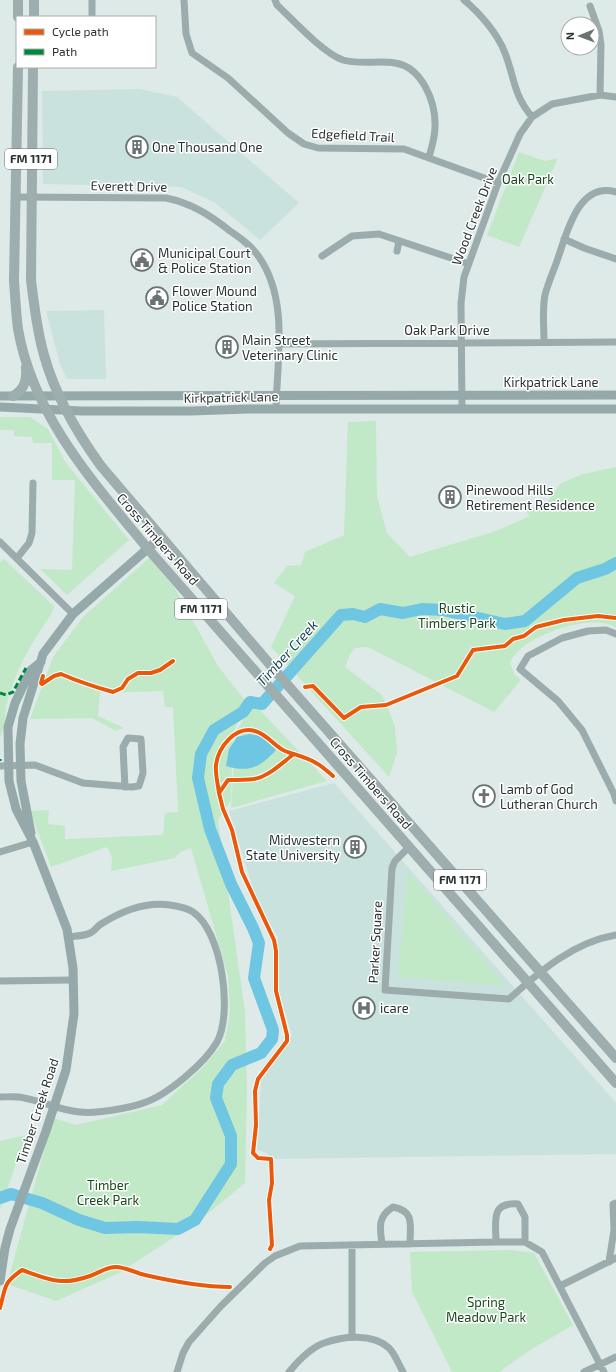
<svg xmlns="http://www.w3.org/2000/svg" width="616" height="1372" viewBox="0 0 616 1372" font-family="'Exo 2',sans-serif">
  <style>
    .built { fill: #cae2de }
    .green { fill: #c2e9c7 }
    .water { fill: #6ec6e2 }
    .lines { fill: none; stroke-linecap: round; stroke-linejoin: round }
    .river { stroke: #6ec6e2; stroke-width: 12 }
    .street { stroke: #9cabac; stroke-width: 7 }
    .secondary { stroke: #96a9aa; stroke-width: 9 }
    .primary { stroke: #9eaeae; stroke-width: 10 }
    .quiet { stroke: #00873e; stroke-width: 3; stroke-dasharray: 6 3; stroke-linecap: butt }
    .cycleway-casing { stroke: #fff; stroke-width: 6 }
    .cycleway { stroke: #e8590c; stroke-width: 4 }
    .labels { text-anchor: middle; stroke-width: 3; stroke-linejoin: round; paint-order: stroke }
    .shield { fill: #fff; stroke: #6a706f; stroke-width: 1 }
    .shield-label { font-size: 12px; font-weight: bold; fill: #2a3331 }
    .street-label { font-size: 13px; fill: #2a3331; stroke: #fff }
    .poi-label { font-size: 13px; fill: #2a3331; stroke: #fff; text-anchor: start }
    .park-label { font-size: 13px; fill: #17471a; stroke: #fff }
    .water-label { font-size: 14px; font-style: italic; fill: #154859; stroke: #fff }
  </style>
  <rect width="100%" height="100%" fill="#ddeae8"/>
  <path class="built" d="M140 89 177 97 299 203 260 240 214 202 181 187 43 184 42 91Z
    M104 310 106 379H67L60 364 46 311Z
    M334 783 616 1103V1154L271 1159 267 1153 257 1150 261 1081 292 1035 279 992 278 938 256 898 229 811Z"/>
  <path class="green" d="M519 152 545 161 558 158 519 247 487 235Z
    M0 417H30L48 429 66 463 129 540 67 595 40 569 72 570 75 480H52V443H33L32 437 14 436V430H0Z
    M376 421 377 496 387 533 410 557 496 531 530 516 521 505 542 509 561 483 583 474 616 467V628C593 611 519 637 510 663L515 675 521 680 494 712 368 647 355 648 350 654 345 667 382 695 395 726 397 753 389 777 271 647 295 596 274 583 287 566 301 565 305 552 344 535 348 422Z
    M149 558 174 587 218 666 247 703 233 733 231 800 218 820 245 1012 247 1090 245 1183 199 1221 119 1273 56 1301 7 1284 53 1118 76 1125 162 1105 204 1066 225 1041 230 1012 228 976 191 848 180 852 175 858 111 871 112 857 107 847 51 867 30 811 49 810 48 824 65 826V839L163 835 165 813 178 812 173 707H165L163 691 100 693 98 716 124 728 116 731 92 718 30 719 53 657 83 617Z
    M4 559 54 606 52 613C33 641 19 663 9 696 4 710 7 724 0 738V562Z
    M253 703 327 781 231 808 236 732Z
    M408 872 505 985 398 977Z
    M26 1135 0 1210V1141Z
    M511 1250 534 1253 573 1325 532 1349 499 1372H452L412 1292 410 1252Z"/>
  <path class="water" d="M249 734 261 736 276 750C261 767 249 773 226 766L229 749 237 737Z"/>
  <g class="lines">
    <path class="river" d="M0 1198 11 1194 42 1203 79 1220 105 1228 138 1227 178 1229 195 1220 231 1164V1136L216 1098 218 1084 232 1065 261 1053 272 1039 273 1030 254 978 259 943 253 928 231 884 210 829 198 778 201 754 214 730 243 712 250 702 262 704 341 615 353 614 365 617 380 609 403 613 422 609 443 610 505 624 525 621 577 578 605 569 616 563"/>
    <path class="street" d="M92 0V17
      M184 0 186 34 192 53 228 78 288 133 304 144 318 148 404 149 498 183
      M275 0 277 5C293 20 323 53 343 60 359 65 378 60 395 63 422 67 436 102 435 127 435 137 432 147 429 157
      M464 0C479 12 498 34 505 53 515 79 513 94 532 117
      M590 6 599 31 601 45 600 95
      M16 197 166 198C191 203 210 215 230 231 240 238 252 246 259 257 289 300 277 360 276 409
      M564 239 584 248 616 259
      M397 251 399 241
      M322 256 352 236 379 234 469 264
      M544 341C544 326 542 310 545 295 548 283 554 270 558 258 567 232 579 181 616 192
      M279 344 616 342
      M462 409 461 303 464 277 498 183 520 134 532 117 552 104 600 95 616 97
      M0 542 73 614
      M17 558 29 543 32 533 33 483
      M616 634 606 630 588 631 562 638 528 656 520 669 558 701 582 730 614 794 616 801
      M0 766 35 765 83 783 132 787 139 786 143 773 141 739 128 738 123 747 125 787
      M409 847 395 861 392 868 385 990 509 999C540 971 574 942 616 935
      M0 852 33 842
      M0 981 73 980
      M0 1097C8 1097 17 1096 24 1098 43 1101 61 1111 80 1112 96 1114 131 1108 146 1102 168 1094 205 1063 217 1042 233 1013 222 931 193 912 189 909 181 907 176 906 150 900 123 910 101 924 97 926 94 932 90 933 84 936 75 936 69 937
      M496 1242C496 1221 490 1202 518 1204L525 1217V1242
      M382 1244C380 1228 377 1217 393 1207 415 1211 410 1225 410 1244
      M352 1246V1337
      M609 1262 614 1230 613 1204 616 1203
      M560 1286 616 1258
      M177 1372 183 1353 189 1342 221 1306 265 1263 275 1256 300 1246 496 1242H525L542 1252 604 1372
      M289 1372C298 1361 310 1348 324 1343 343 1336 373 1333 389 1348 395 1354 399 1365 403 1372
      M584 1372 616 1357"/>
    <path class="secondary" d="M0 396 616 395
      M0 407 82 411H191L248 409H616
      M31 833 21 781 20 744 23 718 43 654 73 614 161 537
      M0 1281 5 1248 10 1229 46 1131 66 1070 74 1014 73 968 67 929 33 842 16 809 9 781 8 727 15 703 25 682 31 670 41 662"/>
    <path class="primary" d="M18 0V17
      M34 17V0
      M18 67 14 280C15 296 16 313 18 329 33 416 94 483 148 549L616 1083
      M33 67 31 280C34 305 37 331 44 355 55 395 77 433 101 466L284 681 616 1058
      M13 396C25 389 27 380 26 367"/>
    <path class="quiet" d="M0 693 6 695 13 692 26 668
      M0 759V761"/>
    <g class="cycleway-casing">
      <path id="cycleway" d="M43 676 41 683 42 684 54 676 61 674C77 681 95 687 113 692L122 688 128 679 138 673H151L160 670 173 661
        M305 687 313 686 344 718 361 707 386 705 457 676 473 650 505 646 513 639 524 636 536 627 564 620 598 616 616 618
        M294 754C283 762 268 777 254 779 245 780 237 780 228 780L219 793C218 784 215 774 216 765 218 748 235 725 255 731 267 734 275 747 285 751 295 755 306 757 316 763 322 766 328 772 333 776
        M219 793 223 809 232 830 242 872 274 940 276 951V991L287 1035V1041L258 1079 255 1091 256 1125 253 1153 258 1158 271 1159 272 1183 269 1200 272 1245 270 1249
        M0 1308C6 1286 3 1283 22 1270 50 1280 61 1286 90 1276 99 1273 106 1267 116 1267 125 1267 136 1273 145 1275 171 1281 205 1287 230 1287"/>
    </g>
    <use href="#cycleway" class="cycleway"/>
  </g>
  <defs>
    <g id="building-ring" transform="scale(1.15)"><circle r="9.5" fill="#fff" stroke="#697371" stroke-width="1.5"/><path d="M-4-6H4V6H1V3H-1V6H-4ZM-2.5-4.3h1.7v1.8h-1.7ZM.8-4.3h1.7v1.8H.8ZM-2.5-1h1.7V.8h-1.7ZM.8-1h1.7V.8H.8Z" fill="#697371"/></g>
    <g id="civic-ring" transform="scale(1.15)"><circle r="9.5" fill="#fff" stroke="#697371" stroke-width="1.5"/><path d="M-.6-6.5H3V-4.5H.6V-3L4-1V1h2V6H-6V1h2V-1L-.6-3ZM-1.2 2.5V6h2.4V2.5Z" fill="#697371"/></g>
    <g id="church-ring" transform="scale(1.15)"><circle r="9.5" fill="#fff" stroke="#697371" stroke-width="1.5"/><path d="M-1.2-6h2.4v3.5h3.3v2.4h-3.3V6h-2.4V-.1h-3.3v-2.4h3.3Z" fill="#697371"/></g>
    <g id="hospital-ring" transform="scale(1.15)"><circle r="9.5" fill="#fff" stroke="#697371" stroke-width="1.5"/><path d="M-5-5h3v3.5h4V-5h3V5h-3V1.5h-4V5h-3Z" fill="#697371"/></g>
  </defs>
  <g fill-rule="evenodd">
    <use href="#building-ring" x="137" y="147"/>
    <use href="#civic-ring" x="142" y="260"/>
    <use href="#civic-ring" x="157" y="298"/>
    <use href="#building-ring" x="227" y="347"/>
    <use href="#building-ring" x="450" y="497"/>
    <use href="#church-ring" x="484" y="796"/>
    <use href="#building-ring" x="355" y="847"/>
    <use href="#hospital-ring" x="364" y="1008"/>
  </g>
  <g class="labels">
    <g class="shield">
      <rect x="5" y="149" width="52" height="20" rx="3"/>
      <rect x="175" y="599" width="52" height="20" rx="3"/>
      <rect x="434" y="870" width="52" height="20" rx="3"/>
    </g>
    <g class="shield-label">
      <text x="31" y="163">FM 1171</text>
      <text x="201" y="613">FM 1171</text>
      <text x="460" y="884">FM 1171</text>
    </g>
    <g class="street-label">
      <text transform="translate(353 135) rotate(3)" y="5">Edgefield Trail</text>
      <text transform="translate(129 186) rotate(1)" y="5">Everett Drive</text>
      <text transform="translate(474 216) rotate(-69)" y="5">Wood Creek Drive</text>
      <text x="447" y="335">Oak Park Drive</text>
      <text x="551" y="387">Kirkpatrick Lane</text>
      <text transform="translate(231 397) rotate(-1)" y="5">Kirkpatrick Lane</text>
      <text transform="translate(158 539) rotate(49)" y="5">Cross Timbers Road</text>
      <text transform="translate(371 783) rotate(49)" y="5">Cross Timbers Road</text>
      <text transform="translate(375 942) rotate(-87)" y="5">Parker Square</text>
      <text transform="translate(37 1111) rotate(-72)" y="5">Timber Creek Road</text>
    </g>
    <g class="poi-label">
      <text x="152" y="152">One Thousand One</text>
      <text x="158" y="258">Municipal Court<tspan x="158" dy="15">&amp; Police Station</tspan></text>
      <text x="172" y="296">Flower Mound<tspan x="172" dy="15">Police Station</tspan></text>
      <text x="242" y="345">Main Street<tspan x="242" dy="15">Veterinary Clinic</tspan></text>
      <text x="466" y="495">Pinewood Hills<tspan x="466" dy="15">Retirement Residence</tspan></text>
      <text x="500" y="794">Lamb of God<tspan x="500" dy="15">Lutheran Church</tspan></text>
      <text x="340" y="845" text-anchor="end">Midwestern<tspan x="340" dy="15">State University</tspan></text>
      <text x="380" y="1013">icare</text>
    </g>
    <g class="park-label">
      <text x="528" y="184">Oak Park</text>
      <text x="457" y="613">Rustic<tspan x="457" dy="15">Timbers Park</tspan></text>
      <text x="108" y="1190">Timber<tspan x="108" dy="15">Creek Park</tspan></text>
      <text x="486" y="1307">Spring<tspan x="486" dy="15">Meadow Park</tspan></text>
    </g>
    <g class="water-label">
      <text transform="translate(287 653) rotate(-48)" y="5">Timber Creek</text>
    </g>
  </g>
  <rect x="16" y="16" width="140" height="52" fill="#ffffff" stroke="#aaadad"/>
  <rect x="24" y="29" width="20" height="6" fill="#e8590c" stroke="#aaadad"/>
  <text x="52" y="36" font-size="12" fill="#2a3331">Cycle path</text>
  <rect x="24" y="49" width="20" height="6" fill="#00873e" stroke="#aaadad"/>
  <text x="52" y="56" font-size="12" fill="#2a3331">Path</text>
  <g transform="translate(580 36) rotate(269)"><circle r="19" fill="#ffffff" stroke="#aaadad"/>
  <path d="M0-3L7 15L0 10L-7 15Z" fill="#697371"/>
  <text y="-6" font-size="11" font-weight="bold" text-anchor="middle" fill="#2a3331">N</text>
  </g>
</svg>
